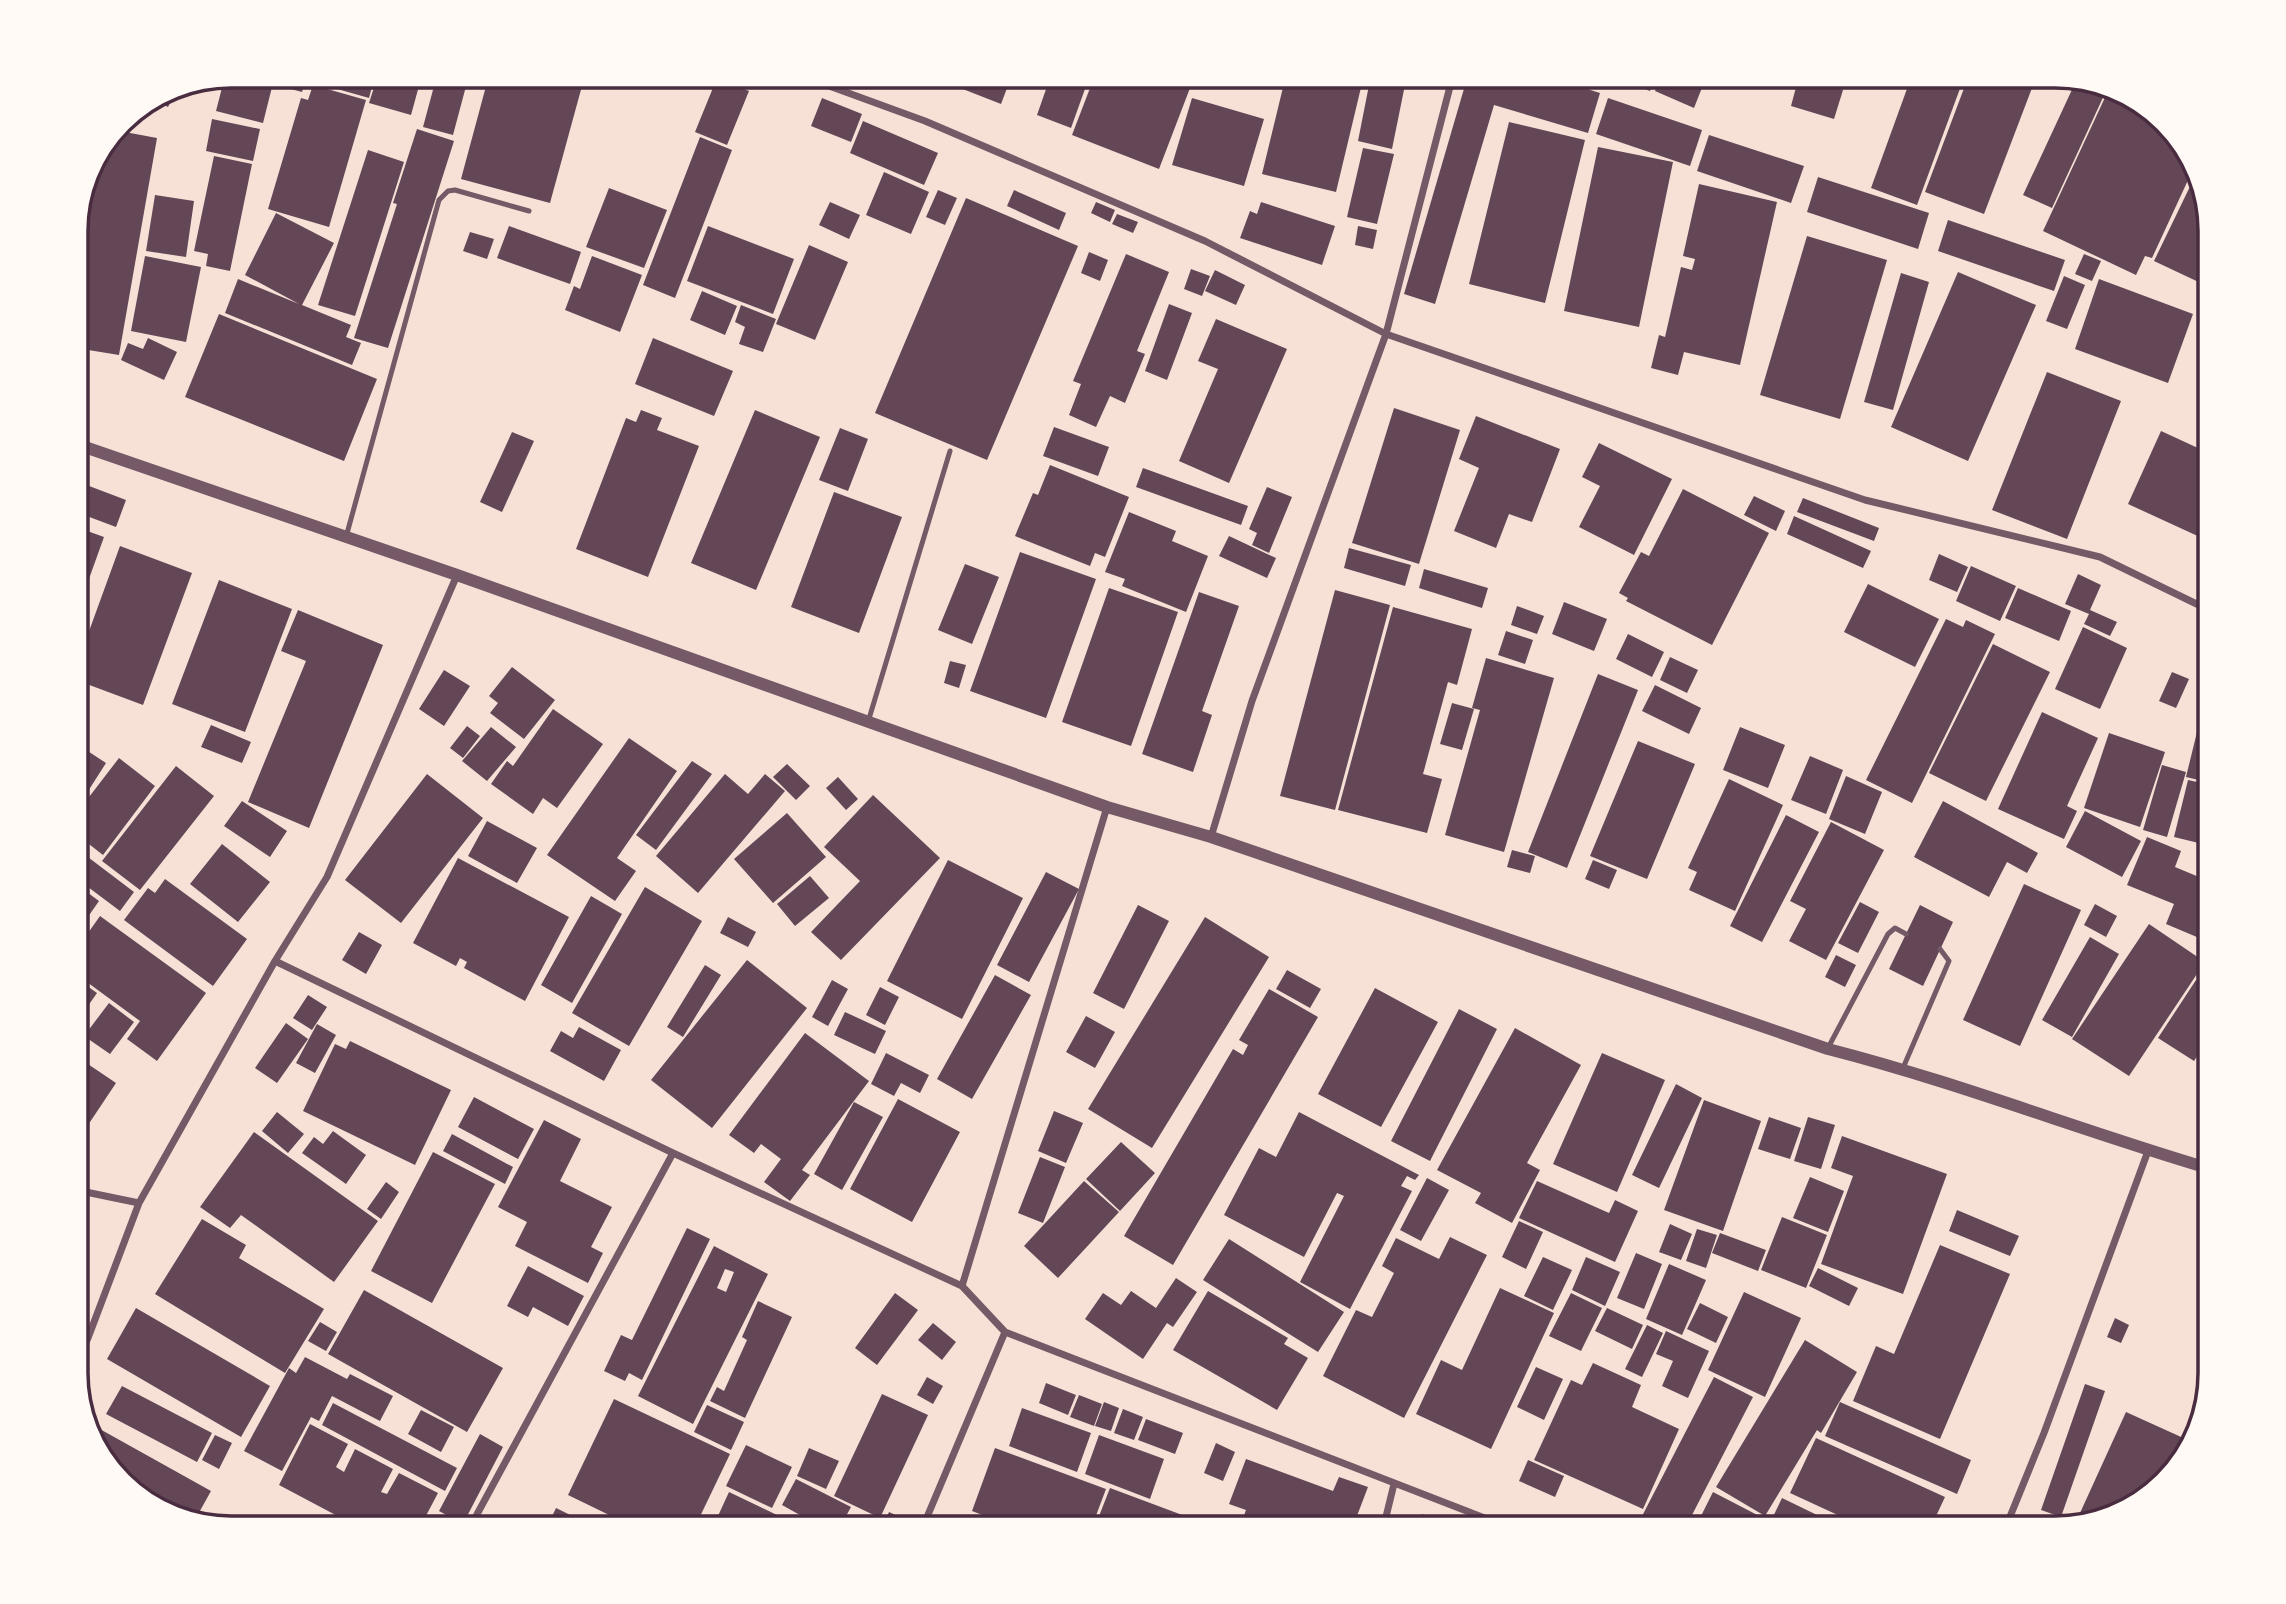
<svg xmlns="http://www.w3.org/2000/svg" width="2286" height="1604" viewBox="0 0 2286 1604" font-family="'Sofia Sans Condensed',sans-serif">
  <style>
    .building { fill: #644757; fill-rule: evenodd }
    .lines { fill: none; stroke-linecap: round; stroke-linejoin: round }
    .service { stroke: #755966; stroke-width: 5 }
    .minor { stroke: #755966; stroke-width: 7 }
    .tertiary { stroke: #755966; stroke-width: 12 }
    .rim { fill: none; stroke: #4a2c40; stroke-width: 3.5 }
  </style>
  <rect width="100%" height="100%" fill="#f7e1d7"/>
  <path class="building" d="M230 75H275L263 123 216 111 225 76Z
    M278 75H307L302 92 276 85Z
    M310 75H375L369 98 309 81Z
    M378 75H422L411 115 369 103Z
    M437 75H469L453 135 423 127Z
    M489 75H585L550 203 461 179Z
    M673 75H710L704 89Z
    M927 75H1012L1001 104Z
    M1051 75H1090L1071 128 1037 115Z
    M1095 75H1195L1159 169 1072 135Z
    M1286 75H1364L1336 192 1262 174Z
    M1371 75H1407L1392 149 1358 141Z
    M1468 75 1481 79 1482 75H1542L1600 93 1588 133 1494 105 1435 304 1404 294Z
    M1607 75H1655L1650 91Z
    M1662 75H1707L1694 108 1655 91Z
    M1912 75H1965L1917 205 1871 188Z
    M1969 75H2037L1984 214 1925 192Z
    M1799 76 1843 90 1834 119 1791 106Z
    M717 78 749 91 727 145 695 132Z
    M2076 81 2106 91 2052 208 2023 195Z
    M179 85 168 107 153 99 171 87Z
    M313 85 366 100 329 227 268 209 301 98 308 100Z
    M2108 91 2142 102 2195 165 2152 258 2145 256 2136 275 2043 231Z
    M822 98 862 114 851 142 811 126Z
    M1192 98 1264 119 1244 186 1172 165Z
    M1608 98 1702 130 1690 166 1596 134Z
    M212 119 260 129 253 161 206 151Z
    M863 121 938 153 924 185 850 153Z
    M1509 122 1585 140 1545 303 1469 284Z
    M417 129 454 141 388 348 354 338 397 204 393 203Z
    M114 130 157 138 119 355 76 348V221L87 171Z
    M1709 135 1804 166 1791 203 1697 171Z
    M700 137 732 150 675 298 643 285Z
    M1598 147 1673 162 1639 327 1564 311Z
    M1363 148 1394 154 1377 224 1347 217Z
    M368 150 404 162 355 316 318 305Z
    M214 156 252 164 230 271 206 266 208 254 194 251Z
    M884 172 929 192 911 234 866 215Z
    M2197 172 2211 230V278L2207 286 2154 261Z
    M1818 177 1929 213 1918 249 1807 212Z
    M1699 184 1777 202 1740 365 1684 352 1678 375 1651 368 1659 335 1665 337 1681 267 1692 270 1695 259 1683 256Z
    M609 188 667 210 644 268 586 247Z
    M938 190 957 198 945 225 926 217Z
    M1014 190 1066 213 1059 230 1007 206Z
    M155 195 194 201 186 257 146 251Z
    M966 198 1078 246 987 460 875 413Z
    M830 202 860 215 849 239 819 225Z
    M1096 202 1115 210 1110 222 1091 213Z
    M1261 202 1335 226 1322 265 1240 238 1250 211 1257 214Z
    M276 213 334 243 302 305 351 325 346 337 361 343 352 365 225 313 238 279 299 304 245 275Z
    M1117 214 1138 222 1133 233 1112 224Z
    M1948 220 2065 260 2054 291 1938 251Z
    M509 226 581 252 570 284 497 258Z
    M708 226 794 259 773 314 687 281Z
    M1358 226 1377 230 1373 249 1355 245Z
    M470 232 494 239 487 259 463 251Z
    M1807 236 1887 260 1840 419 1760 395Z
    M809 245 848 262 815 340 776 324Z
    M1089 252 1108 260 1100 281 1081 273Z
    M1126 254 1169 272 1137 351 1145 354 1125 403 1110 396 1096 427 1069 415 1081 384 1073 381Z
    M2084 254 2101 261 2092 281 2075 274Z
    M145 256 201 267 186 342 131 331Z
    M592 256 642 275 620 332 565 310 574 286 580 289Z
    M1191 269 1210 276 1202 296 1184 289Z
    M1215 270 1245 285 1236 305 1205 291Z
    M1958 272 2036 305 1968 461 1891 427Z
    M1901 273 1929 282 1893 410 1864 402Z
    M2064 276 2085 285 2067 329 2046 321Z
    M2099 279 2193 314 2168 383 2075 349Z
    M702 291 737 306 725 335 690 320Z
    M1169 304 1192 313 1167 380 1145 371Z
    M741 305 776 319 763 352 739 344 745 327 735 322Z
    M219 314 377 379 344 461 185 397Z
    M1216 319 1287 349 1229 483 1179 461 1218 369 1198 361Z
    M148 338 177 352 164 380 121 360 128 343 143 349Z
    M653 338 733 371 714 416 635 384Z
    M2047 372 2121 401 2067 539 1992 510Z
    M1394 408 1460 430 1419 564 1352 543Z
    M641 410 662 418 657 430 699 446 648 577 576 549 626 418 636 422Z
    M755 410 820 437 756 590 691 563Z
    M1476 416 1560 449 1532 522 1509 514 1496 548 1454 531 1479 468 1459 459Z
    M1054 427 1109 447 1098 476 1043 456Z
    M840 428 868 439 848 491 819 480Z
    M2161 431 2211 454V518L2202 538 2128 504Z
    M512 432 534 441 502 512 480 502Z
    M1599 443 1672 479 1634 555 1579 527 1600 486 1582 477Z
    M1050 465 1129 497 1105 557 1095 553 1090 566 1015 536 1033 493 1038 495Z
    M1143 468 1248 506 1241 525 1136 487Z
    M76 481 126 500 116 527 76 512Z
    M1267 487 1292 497 1269 553 1252 545 1257 533 1249 529Z
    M1683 489 1769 533 1712 645 1626 601 1628 598 1619 593 1641 552 1649 556Z
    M834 492 902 517 859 633 791 607Z
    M1754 496 1785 511 1776 531 1744 515Z
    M1803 498 1879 528 1874 541 1797 512Z
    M1129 512 1176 531 1172 541 1208 556 1186 612 1122 586 1125 579 1105 572Z
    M1794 516 1871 551 1863 568 1787 534Z
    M76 527 104 537 76 615Z
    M1229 536 1276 558 1267 578 1219 556Z
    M120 546 192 573 143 705 76 680V667Z
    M1349 548 1411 565 1405 586 1344 568Z
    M1020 552 1096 579 1046 718 970 691Z
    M1939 554 1968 567 1957 592 1929 580Z
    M965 564 999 577 972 644 938 630Z
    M1971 566 2016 586 2000 621 1956 601Z
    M1424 569 1488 588 1482 608 1419 588Z
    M2078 574 2101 585 2090 610 2117 622 2110 636 2084 624 2089 614 2065 604Z
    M219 580 292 609 245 732 172 704Z
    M1868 584 1939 619 1915 667 1844 632Z
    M1109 588 1178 612 1131 746 1062 722Z
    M2018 588 2071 611 2059 641 2005 618Z
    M1335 590 1390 605 1335 810 1280 796Z
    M1199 592 1239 606 1202 711 1212 715 1193 772 1142 754Z
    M1564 602 1607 619 1594 651 1552 634Z
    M1517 606 1544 616 1537 634 1511 625Z
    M1393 607 1472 629 1457 685 1448 682 1423 774 1442 779 1427 833 1338 810Z
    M298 610 383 645 309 828 248 802 306 661 281 651Z
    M1946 619 1963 627 1966 620 1995 634 1912 803 1866 780Z
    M2083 627 2127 648 2100 709 2055 689Z
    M1506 631 1533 640 1525 664 1498 655Z
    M1628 634 1664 652 1652 677 1616 659Z
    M1993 644 2050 672 1986 801 1929 773Z
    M1670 657 1698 670 1687 693 1660 680Z
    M1486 658 1554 678 1504 852 1445 835 1480 710 1472 708Z
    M950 661 966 665 959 688 944 683Z
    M512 667 555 700 524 739 490 713 498 703 489 696Z
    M444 670 470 686 444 726 419 709Z
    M2172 672 2189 679 2176 708 2159 701Z
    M1598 674 1638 690 1567 868 1528 852Z
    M1655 685 1701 708 1689 734 1642 711Z
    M2208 687 2211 688V783L2186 777Z
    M1452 703 1474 709 1462 750 1440 744Z
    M553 709 603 744 557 808 543 798 533 814 491 784 507 761 513 766Z
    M2042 712 2098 738 2067 806 2077 811 2064 839 1998 809Z
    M211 725 251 742 242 763 201 747Z
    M467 726 480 736 463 758 450 748Z
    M491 727 516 747 487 781 462 761Z
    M1740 727 1785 745 1768 788 1723 770Z
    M2109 733 2165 752 2140 827 2084 808Z
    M629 738 677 771 617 858 636 871 615 901 547 855Z
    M1638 741 1695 764 1647 879 1590 856Z
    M80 746 106 763 76 810V753Z
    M1810 756 1843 770 1826 814 1791 800Z
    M119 758 155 786 103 855 76 834V814Z
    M692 761 712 774 656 850 636 835Z
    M787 764 810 786 796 800 773 777Z
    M2162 765 2186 772 2167 837 2143 830Z
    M176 766 214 796 140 890 102 861Z
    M427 774 483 818 401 923 345 880Z
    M725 774 748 794 765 774 785 791 698 893 656 856Z
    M1846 776 1882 792 1865 834 1829 819Z
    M838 777 858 799 846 810 826 788Z
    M1729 779 1783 805 1735 911 1689 890 1697 872 1688 868Z
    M2188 780 2211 785V846L2174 837Z
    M873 795 940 858 841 960 811 932 860 881 824 847Z
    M242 801 287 831 270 857 224 826Z
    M1943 801 2038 853 2027 873 2007 862 1989 897 1914 857Z
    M2085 811 2141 841 2122 877 2066 847Z
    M787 813 826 857 773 903 734 859Z
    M1786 815 1819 832 1762 942 1730 926Z
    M487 821 537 848 517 883 468 856Z
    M1831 822 1884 850 1826 960 1789 941 1806 909 1790 901Z
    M2147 837 2181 851 2175 867 2211 882V943L2166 924 2174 904 2127 885Z
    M222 844 270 882 238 922 190 884Z
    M76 848 134 892 120 911 76 878Z
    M1512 850 1535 856 1530 873 1507 867Z
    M458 858 569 917 525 1001 464 968 467 962 460 958 456 966 413 943Z
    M948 860 1023 898 962 1019 887 981Z
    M1593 860 1617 870 1609 889 1585 879Z
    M1046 872 1079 889 1029 982 997 965Z
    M810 876 829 898 795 926 777 904Z
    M165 879 247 939 213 986 124 920 148 888 155 893Z
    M76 884 99 901 76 934Z
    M2024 884 2081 910 2020 1046 1963 1020Z
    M645 887 702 921 629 1046 572 1013Z
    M591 896 622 914 572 1003 541 985Z
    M1860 902 1879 912 1858 953 1838 943Z
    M2095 904 2117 916 2106 937 2084 925Z
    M1138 905 1169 921 1124 1009 1093 993Z
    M1920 905 1953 922 1923 986 1889 969Z
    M100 916 206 993 157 1061 127 1039 140 1021 76 974V950Z
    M728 917 756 932 748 947 720 933Z
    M1205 917 1269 957 1152 1148 1088 1109Z
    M2149 924 2205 962 2129 1076 2072 1039Z
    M359 932 382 945 366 974 342 960Z
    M2090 937 2119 954 2072 1037 2042 1020Z
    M1836 955 1856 965 1845 987 1825 977Z
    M747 960 807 1008 712 1128 651 1080Z
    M705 965 721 975 683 1037 667 1027Z
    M1287 970 1321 989 1310 1008 1276 989Z
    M995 975 1031 995 972 1099 937 1079Z
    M76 978 97 993 76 1023Z
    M832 980 848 989 828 1026 812 1017Z
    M2196 980 2211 989V1035L2194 1061 2158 1038Z
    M880 987 899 997 885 1025 866 1015Z
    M1375 988 1438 1022 1381 1127 1318 1094Z
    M1269 989 1318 1017 1173 1265 1124 1236 1233 1049 1243 1055 1248 1045 1239 1040Z
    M308 995 327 1007 312 1030 293 1018Z
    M109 1003 134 1022 110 1054 84 1036Z
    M1459 1009 1497 1029 1430 1161 1391 1141Z
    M845 1012 886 1031 875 1054 834 1035Z
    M1086 1016 1115 1032 1095 1068 1066 1052Z
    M286 1023 308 1039 277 1083 255 1068Z
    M317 1024 336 1035 315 1073 296 1063Z
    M579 1027 621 1050 604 1081 550 1051 561 1031 573 1038Z
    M1515 1028 1581 1065 1527 1163 1540 1170 1512 1223 1475 1203 1481 1193 1437 1170Z
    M805 1033 869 1081 802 1170 810 1175 790 1201 764 1182 781 1159 761 1144 754 1153 729 1135Z
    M350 1041 451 1090 415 1165 303 1111 335 1044 346 1049Z
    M886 1053 929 1075 920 1093 901 1083 894 1096 871 1084Z
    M1602 1053 1665 1080 1617 1192 1553 1164Z
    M76 1056 116 1083 76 1143Z
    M1676 1084 1702 1098 1659 1188 1632 1175Z
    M2210 1086H2211V1118L2200 1114Z
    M474 1097 534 1129 518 1159 458 1127Z
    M898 1099 960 1132 912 1222 850 1189Z
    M1704 1100 1761 1121 1723 1231 1664 1210Z
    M854 1102 883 1117 842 1190 814 1174Z
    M1054 1111 1083 1123 1066 1163 1038 1151Z
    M277 1112 304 1134 288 1153 262 1131Z
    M1299 1112 1419 1175 1415 1180 1407 1176 1401 1186 1412 1191 1350 1309 1300 1282 1344 1196 1337 1193 1304 1257 1224 1215 1259 1148 1276 1157Z
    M1769 1117 1801 1128 1790 1159 1758 1149Z
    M1808 1117 1835 1125 1821 1169 1794 1161Z
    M544 1120 581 1139 560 1181 612 1207 591 1247 603 1253 588 1283 515 1246 527 1222 498 1207Z
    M333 1131 366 1155 346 1184 302 1153 314 1137 323 1144Z
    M254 1132 378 1221 334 1282 241 1215 230 1228 200 1207Z
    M452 1134 513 1167 505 1184 443 1151Z
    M1842 1136 1947 1174 1903 1294 1821 1264 1853 1176 1831 1168Z
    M1121 1142 1155 1173 1120 1211 1086 1179Z
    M433 1152 495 1184 432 1303 371 1271Z
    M1040 1157 1065 1167 1043 1223 1018 1213Z
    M1810 1177 1844 1191 1828 1232 1793 1218Z
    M1427 1178 1449 1190 1421 1241 1400 1230Z
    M1084 1181 1119 1212 1058 1278 1024 1246Z
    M1537 1181 1609 1213 1615 1200 1638 1211 1615 1262 1519 1218Z
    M386 1182 399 1192 381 1219 367 1209Z
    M1957 1210 2019 1236 2010 1256 1949 1231Z
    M1782 1217 1827 1235 1806 1288 1761 1270Z
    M202 1219 246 1245 239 1258 324 1309 285 1373 155 1294Z
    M1519 1221 1543 1232 1526 1269 1502 1257Z
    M1670 1224 1692 1234 1681 1260 1659 1252Z
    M76 1226 87 1230 76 1264Z
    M687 1228 710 1239 642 1380 629 1373 625 1381 604 1371 621 1335 632 1340Z
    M1697 1229 1717 1235 1706 1268 1686 1261Z
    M1720 1233 1766 1250 1758 1271 1712 1253Z
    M1450 1237 1487 1255 1404 1418 1323 1376 1356 1310 1372 1317 1394 1273 1382 1266 1396 1238 1439 1259Z
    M1229 1239 1344 1312 1318 1352 1203 1280Z
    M1940 1245 2010 1274 1940 1439 1853 1401 1876 1346 1894 1354Z
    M714 1246 768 1274 693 1424 638 1396ZM725 1269 734 1272 726 1292 717 1288Z
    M1636 1253 1662 1264 1644 1309 1617 1298Z
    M1543 1257 1572 1270 1553 1310 1524 1296Z
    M1586 1257 1620 1272 1605 1306 1572 1290Z
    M1669 1264 1706 1280 1682 1335 1646 1319Z
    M528 1266 584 1296 568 1326 533 1307 528 1317 507 1306Z
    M1818 1268 1858 1288 1849 1306 1809 1286Z
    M1176 1278 1197 1292 1173 1327 1167 1323 1143 1359 1085 1319 1103 1293 1121 1305 1131 1291 1156 1308Z
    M1500 1288 1554 1313 1491 1449 1416 1414 1441 1360 1462 1370Z
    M364 1290 503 1368 467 1432 328 1354Z
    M1208 1291 1288 1338 1284 1344 1308 1358 1277 1410 1173 1350Z
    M1744 1292 1801 1318 1765 1397 1708 1370Z
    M895 1293 918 1310 877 1365 855 1348Z
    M1571 1293 1602 1308 1581 1351 1549 1336Z
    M758 1301 792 1317 745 1418 710 1401 717 1387 724 1391 747 1340 742 1337Z
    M1700 1303 1728 1317 1716 1343 1687 1329Z
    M136 1308 270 1386 241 1437 107 1359Z
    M1607 1308 1643 1325 1632 1349 1595 1331Z
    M2115 1318 2129 1325 2121 1343 2107 1337Z
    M320 1322 337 1332 326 1351 308 1341Z
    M933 1323 956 1342 942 1360 918 1340Z
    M1647 1325 1663 1333 1642 1377 1625 1369Z
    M1666 1331 1709 1351 1688 1398 1662 1386 1673 1361 1656 1354Z
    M1805 1340 1857 1372 1821 1433 1817 1430 1765 1516 1716 1487Z
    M305 1357 347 1379 350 1374 393 1396 380 1421 332 1396 319 1421 311 1417 282 1471 244 1451 289 1368 296 1373Z
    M1593 1363 1641 1385 1632 1407 1679 1429 1643 1509 1534 1460 1571 1380 1582 1385Z
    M1536 1367 1563 1379 1544 1420 1517 1407Z
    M927 1377 943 1386 933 1404 917 1395Z
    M1714 1377 1753 1397 1692 1515 1719 1529H1663L1641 1518Z
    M1046 1383 1076 1395 1068 1415 1039 1403Z
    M2085 1384 2105 1391 2061 1517 2041 1510Z
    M122 1386 212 1433 197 1462 106 1414Z
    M882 1394 928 1415 880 1518 834 1496Z
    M1079 1395 1102 1404 1094 1426 1070 1417Z
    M614 1399 730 1454 694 1529H638L568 1495Z
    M1104 1402 1119 1408 1111 1431 1095 1426Z
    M1840 1402 1971 1460 1957 1494 1825 1436Z
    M333 1403 457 1468 445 1491 322 1425Z
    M707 1405 744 1422 731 1450 694 1432Z
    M1022 1408 1091 1433 1077 1472 1009 1446Z
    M1123 1409 1143 1417 1134 1440 1114 1433Z
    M421 1410 454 1427 441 1452 408 1434Z
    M2126 1412 2190 1441 2184 1460 2133 1508 2075 1524Z
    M1146 1419 1183 1433 1175 1454 1138 1440Z
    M310 1424 348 1444 336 1467 344 1472 355 1449 393 1469 381 1492 387 1494 399 1473 438 1493 419 1529H362L279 1485Z
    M98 1428 211 1491 196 1518 144 1502 96 1451 92 1439Z
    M480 1434 503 1447 463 1524 439 1511Z
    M215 1435 232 1443 219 1469 202 1460Z
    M1099 1435 1164 1459 1150 1499 1085 1474Z
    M1816 1438 1945 1497 1930 1529H1868L1790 1493Z
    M1216 1443 1235 1452 1223 1481 1204 1473Z
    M746 1445 792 1467 772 1508 726 1486Z
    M809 1448 839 1461 826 1489 797 1476Z
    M995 1448 1106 1489 1091 1529H1019L972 1511Z
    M1246 1459 1333 1491 1339 1477 1368 1487 1352 1529H1239L1246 1510 1229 1504Z
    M1528 1460 1564 1476 1555 1497 1519 1481Z
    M796 1479 851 1507 845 1518 865 1529H825L782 1505Z
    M1110 1488 1185 1516 1180 1529H1094Z
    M729 1492 806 1529H712Z
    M1713 1492 1765 1519 1760 1529H1726L1701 1516Z
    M1782 1498 1846 1529H1767Z
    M556 1508 599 1529H546Z
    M889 1512 902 1518 896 1529 882 1527Z
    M1422 1514 1447 1525 1446 1529H1416Z
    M1215 1516 1231 1529H1206Z
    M981 1522 999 1528V1529H978Z"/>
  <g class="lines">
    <path class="service" d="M346 537 439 200 448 191 455 190 529 211
      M868 722 950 451
      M1828 1048 1888 934 1895 928 1906 934
      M1903 1068 1949 961 1940 949"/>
    <path class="minor" d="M799 75 925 121 1205 241 1386 334 1865 500 2100 557 2211 611
      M1211 837 1252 701 1386 334 1453 75
      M275 961 673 1153 962 1286 1005 1332 1513 1529
      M76 1190 139 1203
      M962 1286 1107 807
      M76 1364 88 1338 139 1203 275 961 327 877 457 575
      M469 1529 673 1153
      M922 1529 1005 1332
      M1383 1529 1394 1484
      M2005 1529 2044 1433 2148 1151"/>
    <path class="tertiary" d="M76 444 457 575 1107 807 1211 837 1828 1049C1957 1082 2082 1131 2211 1169"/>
  </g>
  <path d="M0 0H2286V1604H0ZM231 88H2055A143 143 0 0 1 2198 231V1373A143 143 0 0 1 2055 1516H231A143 143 0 0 1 88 1373V231A143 143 0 0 1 231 88Z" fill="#fffaf5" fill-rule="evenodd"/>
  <path class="rim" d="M231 88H2055A143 143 0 0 1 2198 231V1373A143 143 0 0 1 2055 1516H231A143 143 0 0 1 88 1373V231A143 143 0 0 1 231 88Z"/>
</svg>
